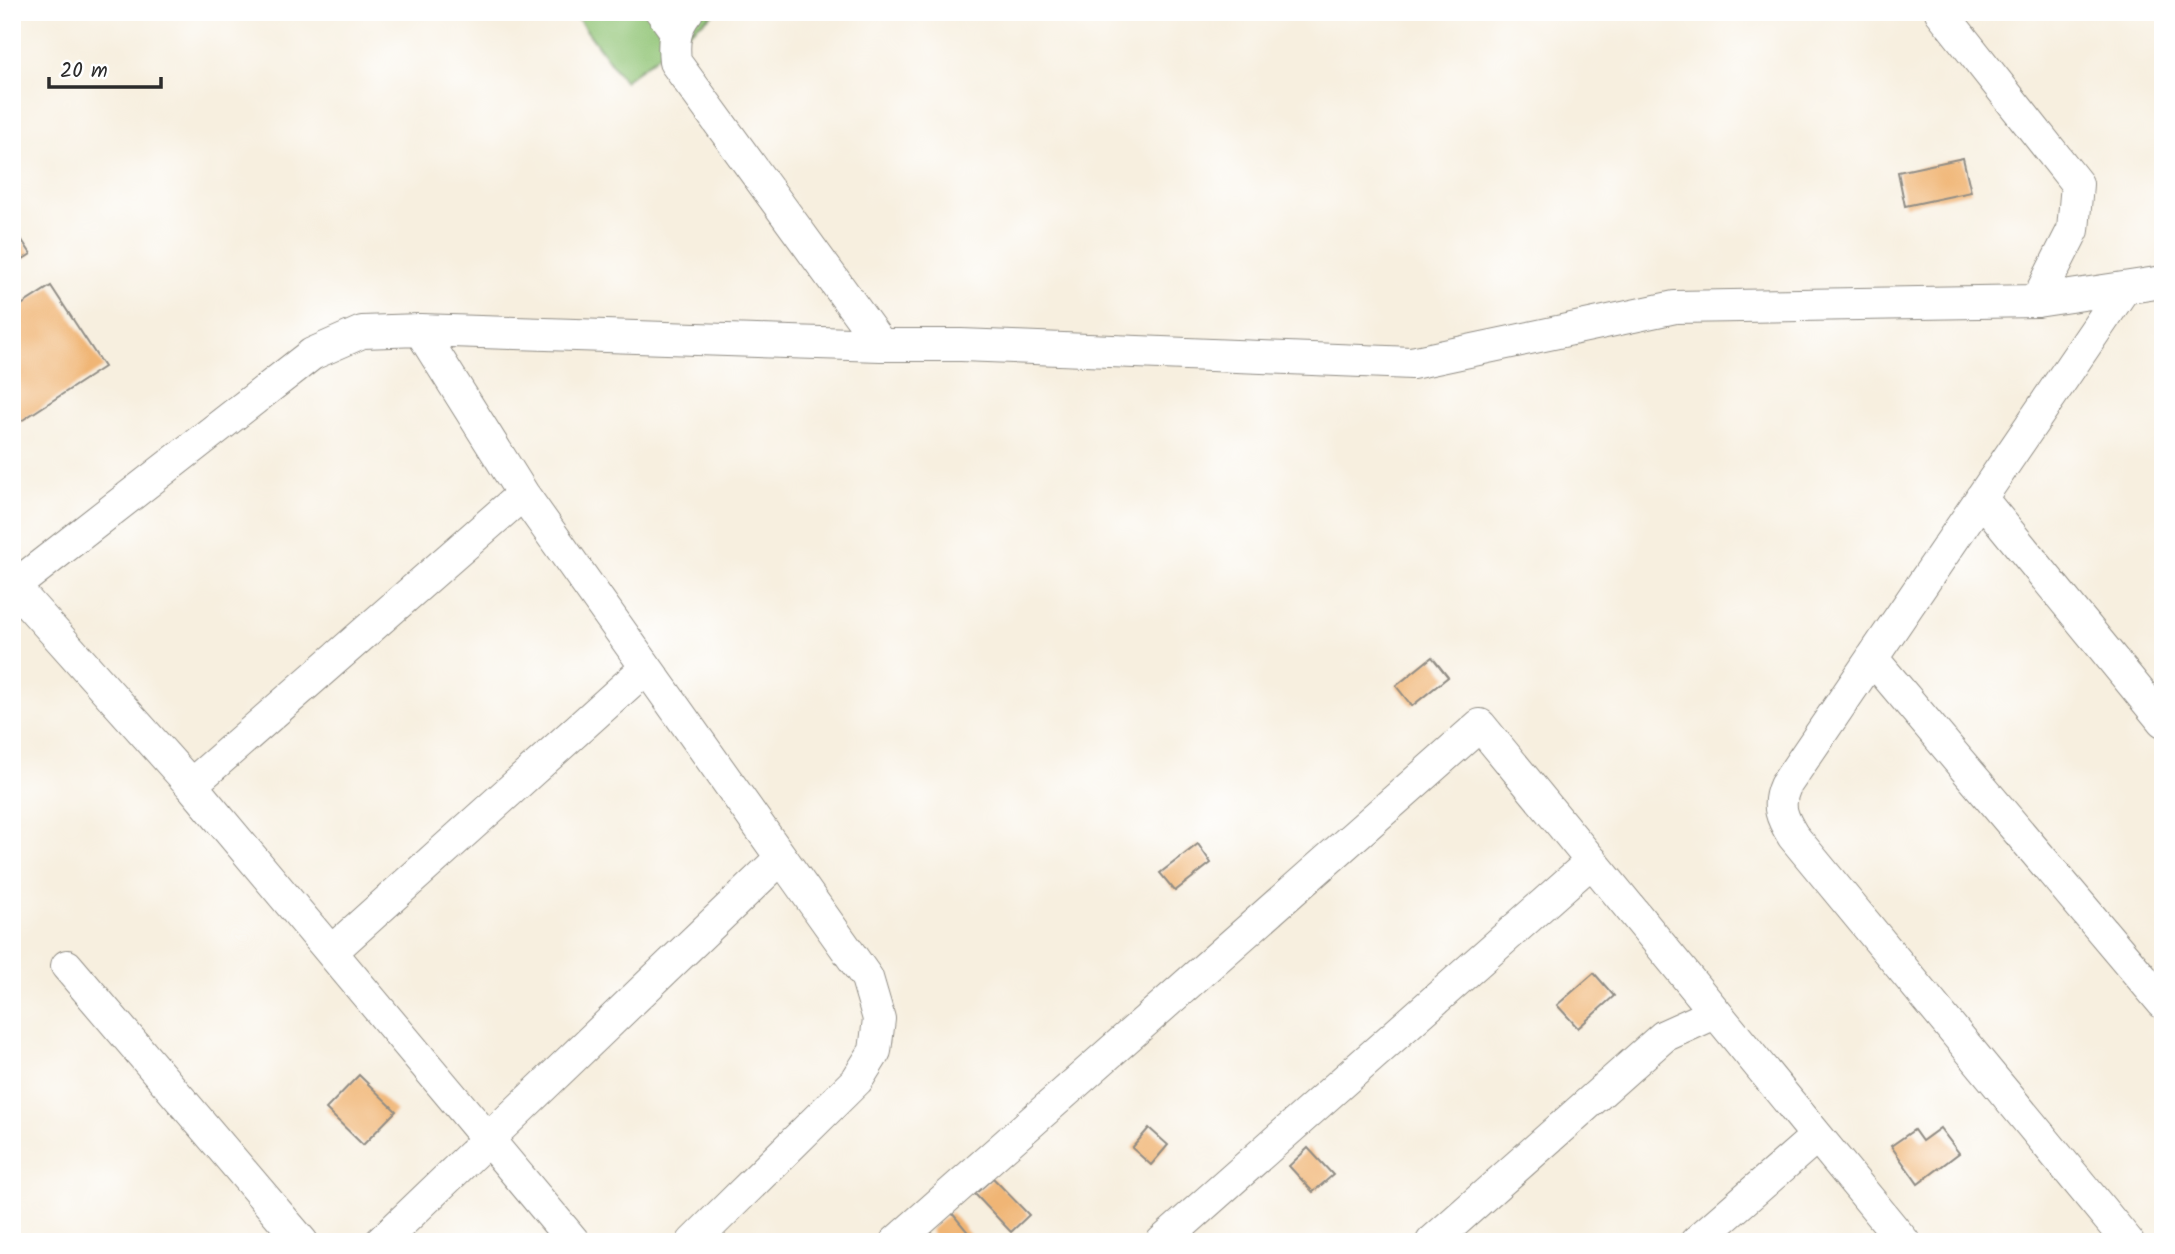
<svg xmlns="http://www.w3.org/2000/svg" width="2175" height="1254" viewBox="0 0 2175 1254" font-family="Kalam,sans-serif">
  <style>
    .green { fill: #91c476; stroke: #5e7850; stroke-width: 2 }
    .building { fill: #f0b574 }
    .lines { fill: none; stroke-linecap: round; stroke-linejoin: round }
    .service-casing { stroke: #918d85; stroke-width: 18 }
    .minor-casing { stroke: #918d85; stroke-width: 34 }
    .service { stroke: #fff; stroke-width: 16 }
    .minor { stroke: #fff; stroke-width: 32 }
  </style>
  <rect width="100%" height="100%" fill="#fff"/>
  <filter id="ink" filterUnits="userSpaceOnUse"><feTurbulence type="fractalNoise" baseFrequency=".0143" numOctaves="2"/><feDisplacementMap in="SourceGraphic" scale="14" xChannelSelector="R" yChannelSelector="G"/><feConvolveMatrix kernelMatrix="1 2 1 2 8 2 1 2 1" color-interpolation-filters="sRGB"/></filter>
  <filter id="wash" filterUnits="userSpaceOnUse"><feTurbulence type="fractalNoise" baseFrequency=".00686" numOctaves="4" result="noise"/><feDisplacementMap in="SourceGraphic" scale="28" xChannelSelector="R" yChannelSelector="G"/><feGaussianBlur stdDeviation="1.57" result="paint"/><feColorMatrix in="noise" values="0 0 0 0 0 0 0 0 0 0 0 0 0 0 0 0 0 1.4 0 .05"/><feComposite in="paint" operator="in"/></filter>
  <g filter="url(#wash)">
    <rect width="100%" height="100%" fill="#f7efdf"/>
    <path class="green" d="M573 12H716L624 81Z"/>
    <g id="blocks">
      <path class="building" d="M1963 158 1971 192 1905 206 1898 172Z
        M12 225 31 254 12 266Z
        M51 286 104 367 12 427V311Z
        M1432 657 1448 677 1412 706 1396 686Z
        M1198 844 1211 863 1175 891 1160 873Z
        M1594 973 1614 996 1578 1028 1557 1005Z
        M359 1075 396 1111 363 1145 326 1109Z
        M1149 1128 1168 1145 1151 1165 1132 1148Z
        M1940 1128 1959 1153 1918 1184 1891 1146 1914 1130 1922 1141Z
        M1308 1148 1333 1175 1313 1192 1289 1166Z
        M993 1178 1029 1215 1011 1232 975 1194Z
        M951 1212 976 1242H939L930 1231Z"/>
    </g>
  </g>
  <g filter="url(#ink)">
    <use href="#blocks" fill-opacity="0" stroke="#918d85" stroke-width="2"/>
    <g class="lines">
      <g class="service-casing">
        <path id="service" d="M652 12 673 41"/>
      </g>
      <g class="minor-casing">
        <path id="minor" d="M687 12C674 28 673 42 675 62L881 345
          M1941 12 2077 184 2073 230 2037 301
          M2123 290 1785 786C1776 806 1782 818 1793 836L2128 1242
          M420 330 523 494 867 978 879 1019 875 1051 857 1080 693 1242
          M1981 498 2163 721
          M14 587 191 785 574 1242
          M12 588 312 354 362 332 420 330 881 345H961L1412 363 1675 307 2037 301 2163 282
          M1872 658 2163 1003
          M191 785 523 494
          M331 952 646 668
          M67 966 302 1242
          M381 1242 781 858
          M896 1242 1480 725 1904 1242
          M1162 1242 1592 861
          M1432 1242 1664 1036 1715 1013
          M1696 1242 1817 1136"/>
      </g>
      <use href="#service" class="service"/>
      <use href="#minor" class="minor"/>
    </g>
  </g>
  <rect width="2175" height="1254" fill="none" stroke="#fff" stroke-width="42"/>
  <path d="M49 77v10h112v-10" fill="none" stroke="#2b2b2b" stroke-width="3.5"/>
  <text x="60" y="77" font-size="21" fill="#2b2b2b" stroke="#ffffff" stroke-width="5" paint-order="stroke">20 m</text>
</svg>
